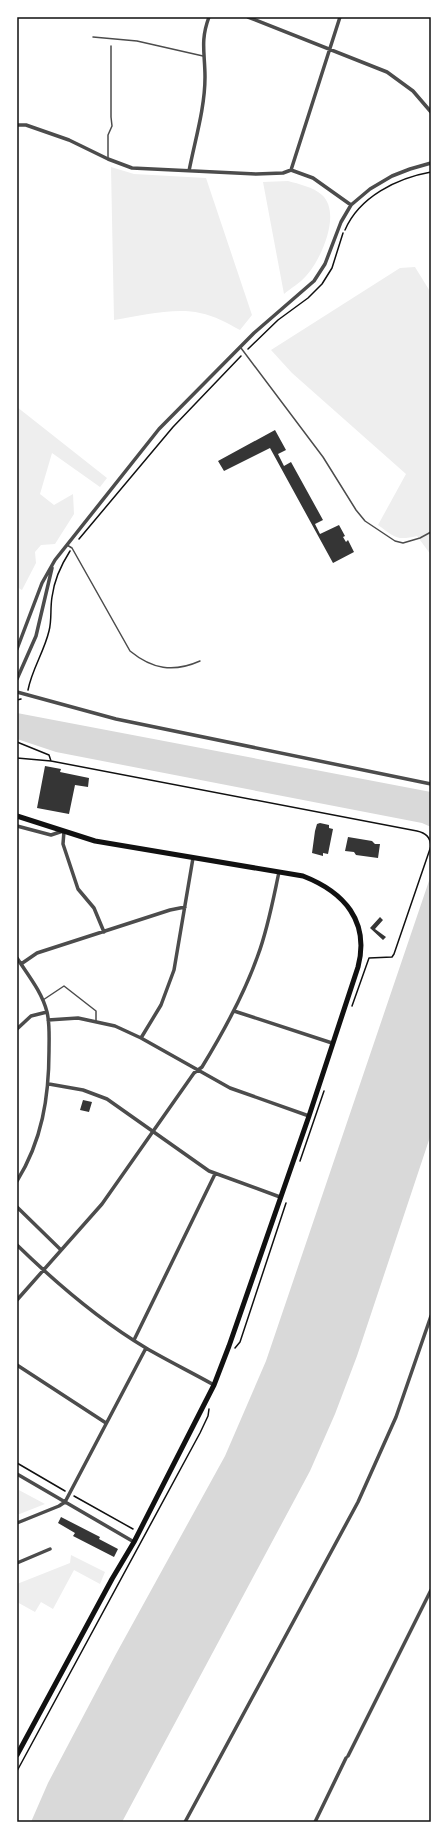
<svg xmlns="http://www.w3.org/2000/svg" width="448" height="1839" viewBox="0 0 448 1839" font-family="Inter,sans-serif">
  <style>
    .green { fill: #eee }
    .water { fill: #d9d9d9 }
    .building { fill: #353535 }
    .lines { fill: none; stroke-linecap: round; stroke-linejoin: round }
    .path { stroke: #111; stroke-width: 1.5 }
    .service { stroke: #4c4c4c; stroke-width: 1.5 }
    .minor { stroke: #4c4c4c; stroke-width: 3.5 }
    .secondary { stroke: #111; stroke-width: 5 }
    .neatline { fill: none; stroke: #111; stroke-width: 1.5 }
  </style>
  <rect width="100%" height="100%" fill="#fff"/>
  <path class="green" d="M111 167 134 174 206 178 252 315 240 330C227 323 215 316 200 313 175 307 140 316 114 320Z
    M288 181C299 184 313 187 322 195 342 213 321 260 306 276 300 283 291 288 284 294L263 182Z
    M415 267 431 293V555L417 536C396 541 395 537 378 525L406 474 292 373 271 350 400 268Z
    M17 407 107 478 100 487 52 453 40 494 54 505 73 494 74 514 55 544 41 545 35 552 36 563 22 590 17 587Z
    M17 1489 45 1504 17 1515Z
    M71 1555 105 1572 100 1584 74 1570 53 1609 41 1602 35 1612 17 1602V1584L70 1563Z"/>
  <path class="water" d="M17 713 431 792V827L422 823 56 752 17 739Z
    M431 875V1134L357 1356 335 1414 310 1471 122 1822H31L48 1783 116 1654 225 1456 266 1361Z"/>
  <path class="building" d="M275 430 286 450 278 454 284 466 291 462 323 520 315 524 320 534 339 525 345 536 343 537 346 542 348 540 354 552 333 563 270 448 224 471 218 461Z
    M45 766 61 769 60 772 89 778 88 787 75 785 69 814 37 808Z
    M320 823 329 825V828L333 829 328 854 323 853V856L312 853 315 831 317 824Z
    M348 837 372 841 375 844H380L378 858 356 855 354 852 345 851Z
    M380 917 383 920 375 929 386 937 383 940 370 928Z
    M83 1100 92 1102 89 1112 80 1110Z
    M61 1517 100 1537 99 1539 118 1549 114 1557 73 1536 75 1533 58 1523Z"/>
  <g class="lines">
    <path class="path" d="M345 230C359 197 397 178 431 172
      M248 349 278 320 308 298 322 284 332 268 343 233
      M79 539 173 427 241 356
      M28 690C32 669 44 652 49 631 52 620 50 609 52 597 54 581 61 565 70 551
      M17 700 21 699
      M17 742 49 755 51 761
      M17 758 51 761 417 831C426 833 430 837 431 846L394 954 392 957 369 958 352 1006
      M300 1161 324 1091
      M235 1348 240 1342 286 1203
      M17 1463 65 1491
      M74 1496 133 1529
      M17 1771 200 1433 208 1416 209 1409"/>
    <path class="service" d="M93 37 137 41 203 56
      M108 158V135L112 126 111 117V46
      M241 348 323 457 356 510 365 521 395 541 403 543 420 538 431 532
      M67 545 72 548 130 651C152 669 173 673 200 661
      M43 1000 64 986 96 1011V1021"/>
    <path class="minor" d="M248 17 387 72 413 91 431 112
      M17 125H26L69 140 108 159 132 168 256 174 283 173 291 170 313 178 351 205
      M291 170 340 17
      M189 171C195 140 205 108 205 77 205 53 200 41 209 17
      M17 649 42 583 55 560 159 429 254 333 314 281 325 264 341 222 351 205 370 189 392 176 410 169 431 163
      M17 679 36 636 52 568
      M17 692 116 719 431 784
      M17 826 51 835 63 831
      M64 831 63 844 78 889 94 908 104 932
      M17 958C28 975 42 992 47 1012 50 1024 49 1038 49 1051 49 1097 42 1141 17 1181
      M21 964 37 953 170 910 185 907
      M234 1011 332 1043
      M48 1020 78 1018 115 1026 141 1038 230 1088 309 1116
      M17 1029 31 1016 47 1012
      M141 1038 161 1005 174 970 193 858
      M49 1084 83 1090 107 1099 209 1171 280 1197
      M17 1207 60 1249
      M17 1245C56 1283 99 1320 146 1348 168 1361 191 1372 214 1385
      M17 1300 102 1204 194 1073 202 1067C224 1031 244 995 258 955 268 928 273 900 279 872
      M134 1340 215 1174
      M17 1365 106 1423
      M17 1474 134 1542
      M17 1523 59 1506 65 1502 146 1348
      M17 1563 50 1549
      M348 1756 431 1590
      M185 1822 358 1502 396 1417 431 1316
      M315 1822 346 1758"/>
    <path class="secondary" d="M17 816 95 841 303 876C344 892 370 921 358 967L309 1116 229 1346 214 1385 134 1542 112 1579 17 1755"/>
  </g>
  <rect width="448" height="1839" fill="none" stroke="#ffffff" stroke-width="36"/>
  <rect x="18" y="18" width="412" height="1803" class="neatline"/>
</svg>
